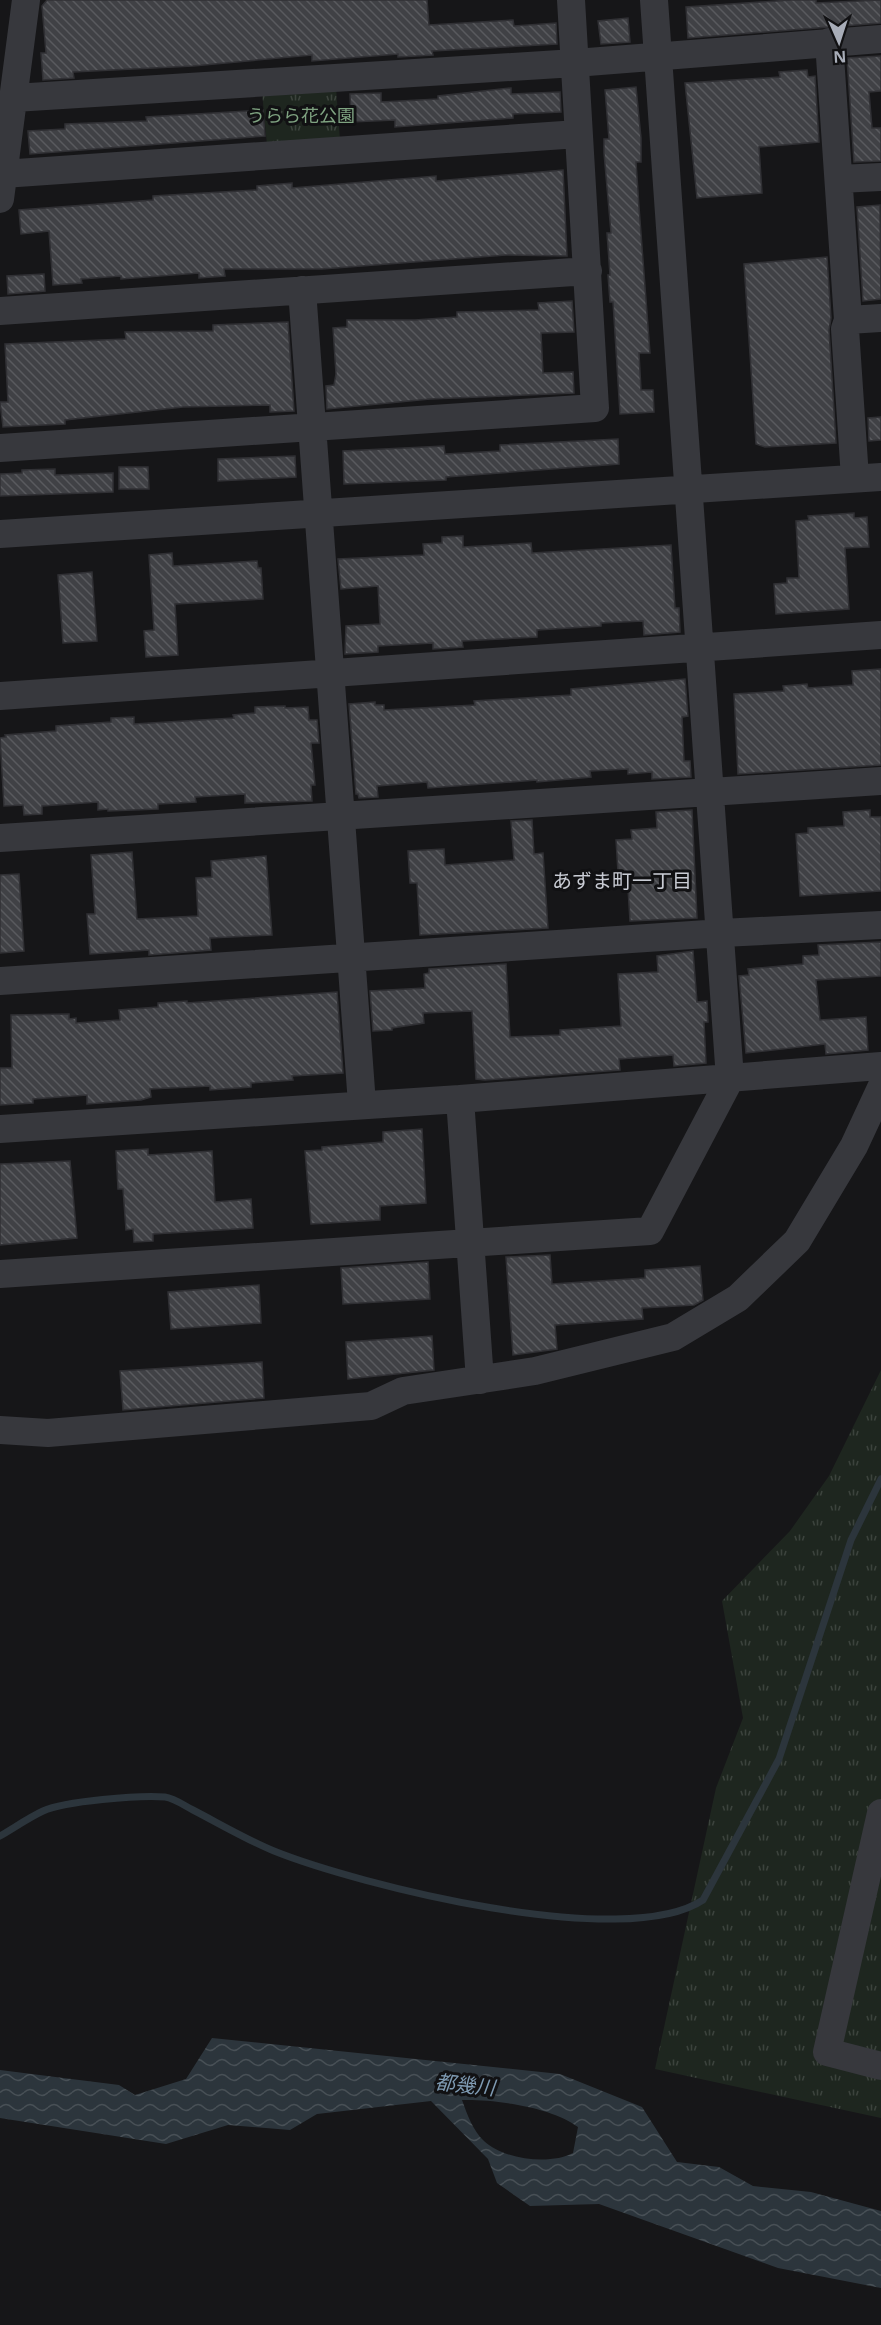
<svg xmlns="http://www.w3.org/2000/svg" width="881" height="2325" viewBox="0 0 881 2325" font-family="'Open Sans','Noto Sans JP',sans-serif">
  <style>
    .grass { fill: url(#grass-tufts) }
    .water { fill: url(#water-waves); fill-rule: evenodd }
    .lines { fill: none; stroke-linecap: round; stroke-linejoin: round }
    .stream { stroke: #2c353c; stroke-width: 7 }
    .building { fill: url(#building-back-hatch); stroke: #303034; stroke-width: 1.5 }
    .minor { stroke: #37383d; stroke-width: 28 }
    .labels { text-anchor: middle; stroke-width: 6; stroke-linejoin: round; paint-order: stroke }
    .park-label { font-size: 18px; fill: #7fa381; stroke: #111113 }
    .neighbourhood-label { font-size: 20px; fill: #c9ccd4; stroke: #111113 }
    .water-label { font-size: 20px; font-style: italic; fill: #7f9bb3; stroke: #111113 }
  </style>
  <defs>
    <pattern id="grass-tufts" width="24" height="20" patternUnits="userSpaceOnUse" patternTransform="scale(1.5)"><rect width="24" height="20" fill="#1e261f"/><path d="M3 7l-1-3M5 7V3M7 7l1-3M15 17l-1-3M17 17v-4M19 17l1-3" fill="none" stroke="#3c433d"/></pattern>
    <pattern id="water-waves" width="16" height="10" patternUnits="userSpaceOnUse" patternTransform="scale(1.5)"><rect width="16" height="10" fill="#2c353c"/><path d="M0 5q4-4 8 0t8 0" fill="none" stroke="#485056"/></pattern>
    <pattern id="building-back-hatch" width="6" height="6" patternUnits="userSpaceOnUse" patternTransform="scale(1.5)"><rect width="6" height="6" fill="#404145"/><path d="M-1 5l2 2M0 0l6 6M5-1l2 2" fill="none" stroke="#595a5e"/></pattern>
  </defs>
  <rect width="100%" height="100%" fill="#161618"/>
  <path class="grass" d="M336 88 340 140 267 145 262 92Z
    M881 1370V2118L655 2069 716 1788 743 1718 722 1601 790 1531 829 1476Z"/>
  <path class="water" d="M212 2038 560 2074 642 2107 677 2162 719 2167 753 2186 811 2192 881 2211V2288L778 2268 599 2204 530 2206 497 2183 488 2159 431 2101 317 2114 290 2130 228 2125 166 2144 0 2118V2070L119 2085 135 2095 186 2079ZM462 2100C494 2099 552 2107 578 2127L573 2153C551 2165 504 2160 484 2141 473 2131 467 2114 462 2100Z"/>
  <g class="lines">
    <path class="stream" d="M0 1836C14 1828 28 1818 43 1811 65 1801 139 1795 165 1797 174 1798 185 1806 193 1810 220 1824 247 1840 274 1851 359 1885 625 1952 703 1900L779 1759 851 1540 881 1479"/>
  </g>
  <path class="building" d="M47 0H427L429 25 513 20 514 26 556 23 557 44 432 51 433 55 398 57V54L312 61V55L193 66 73 72 74 78 43 80 41 53H46L42 6Z
    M791 0H816V3L881 0V23L688 38 686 7Z
    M628 18 630 42 601 44 598 21Z
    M881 56V91L869 92 872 128H881V161L854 162 847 58Z
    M807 70 808 77 815 76 819 142 759 147 762 193 697 198 685 83 780 77 779 72Z
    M636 87 641 138V162H636L639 207 650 353H639L641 390H653L654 412 620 414 613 302H610L608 275H610L607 233H611L604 153V139H609L605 90Z
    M511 88V94L560 92 561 112 513 114V118L395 127V120L351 122 350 94 381 93V102L438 99V96Z
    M263 110 265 136 30 154 28 131 65 129V124L147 121 146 117Z
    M563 170 567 256 506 255 322 269H224L225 276 199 278V273L121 279V276L81 279 82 283 53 285 49 231 21 234 19 210 153 200V196L257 190V186L292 183V188L436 176V181Z
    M880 205 881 299 863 301 857 207Z
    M827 257 831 318 829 330 836 443 765 447 756 444 744 264Z
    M44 274 45 291 8 294 7 276Z
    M572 301 574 332 541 333 543 373 573 372 574 393 430 399 327 409 326 386 334 385 336 374 333 328 347 327V320H415L457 317V312L539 310 538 303Z
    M288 322 294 411 270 412V405L183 407 65 420V424L3 427 0 402H8L5 344 126 339 125 332 213 331V325Z
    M881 417V440L869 441 868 418Z
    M618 439 619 464 446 477V480L344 484 343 451 444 446 445 454 500 451V445Z
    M295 456 296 477 218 481V459Z
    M119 467H148L149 489H119Z
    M55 469V475L113 473V492L0 496V474L22 473V470Z
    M854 513V518L867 517 869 547 845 548 849 609 776 614 774 584 787 583V578H799L796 521 809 520 808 516Z
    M463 536V547L531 543 532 553 671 545 675 608H679L680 632 644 635 643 621 601 623V626L537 630V637L462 641 463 647 433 649V643L378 646V652L345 654 346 626 380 624 378 586 341 589 338 559 424 555 423 544 442 543V537Z
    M172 553 173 566 257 561 258 568H261L263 599 175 604 178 655 146 657 144 631 154 630 149 555Z
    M92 572 97 641 63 643 58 575Z
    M881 669V765L738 774 734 694 784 691 783 686 807 684 808 688 853 685 852 671Z
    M685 679 688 716 682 717 684 761H690L691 777 652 779V772L628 774V769L590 771 591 777 537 782V780L428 788 427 782 377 786 378 797 359 798 358 794H356L349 704 375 702V705H384V710L475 705 474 701 571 695V689Z
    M285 706V708L308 707 309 720H317L319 743H311L315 785H311L312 801 245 803V794L195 797 196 802 158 804V809L108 811V809L98 810V802L42 806V814L24 815 23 805 4 806 0 738 6 737 5 735 56 731V726L111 722V718L134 717V724L234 718 233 715 255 713V707Z
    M692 810 697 918 630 921 627 872H618L616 840 632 839 631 830 657 828 656 812Z
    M870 810V817H881V891L800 896 796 834 808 833V828L844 826 843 812Z
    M532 820 534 854 543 853 548 928 420 935 417 883H410L408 851 444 849 445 865 514 860 511 821Z
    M132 852 137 919 198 916 196 878 212 877 211 861 266 856 272 935 210 938 211 950 149 955V950L90 954 87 914H95L91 855Z
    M19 874 24 951 0 953V875Z
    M881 942V976L816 980 820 1020 866 1017 868 1050 826 1054 825 1044 746 1053 739 976 749 975 748 969 803 964V956L819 955 818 945Z
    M693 951 697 1002 707 1001 708 1022H704L706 1063 674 1066 673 1055 619 1059 620 1070 485 1080 476 1079 472 1011 423 1013 424 1023 392 1028V1030L373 1031 370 991 425 988 424 974 429 973V969L506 964 510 1037 560 1035V1030L621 1026 618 974 658 972 657 956Z
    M337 992 343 1073 292 1076 293 1080 251 1083V1087L210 1090V1086L150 1089 151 1097 141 1100 87 1104V1095L33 1099V1103L0 1105V1068H12L11 1015 69 1014V1019L76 1018V1023L120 1020 119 1010 158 1007V1003L187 1001V1003Z
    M422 1129 426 1203 380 1206V1220L311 1224 305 1151 322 1150V1147L383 1142V1132Z
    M148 1149V1155L212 1151 215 1202 251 1199 253 1228 153 1234V1241L134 1242 133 1229 126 1230 123 1189H118L116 1151Z
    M70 1161 77 1238 0 1245V1164Z
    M550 1255 552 1284 645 1278V1270L700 1266 703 1300 694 1305 642 1308 643 1319 555 1325 557 1349 513 1355 506 1257Z
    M428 1262 430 1299 343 1304 341 1268Z
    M259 1285 261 1323 171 1329 168 1292Z
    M432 1336 434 1370 348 1379 346 1342Z
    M262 1362 264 1398 123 1410 120 1371Z"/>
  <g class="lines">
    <path class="minor" d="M829 42 848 320 881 318
      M14 98 575 63 881 39
      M3 174 578 134
      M839 179 881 177
      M0 199 26 0
      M302 290 362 1104
      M0 311 588 271
      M848 320 845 329 855 478
      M0 448 595 408 571 0
      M0 534 881 477
      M0 696 881 635
      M0 838 881 781
      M0 981 722 933 881 925
      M0 1129 460 1099
      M0 1274 650 1231 730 1079 654 0
      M480 1380 460 1099 881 1066
      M0 1430 48 1433 371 1406 403 1391 535 1371 673 1337 738 1298 797 1241 854 1146 881 1088
      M881 1813 827 2052 881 2066"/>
  </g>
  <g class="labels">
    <g class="park-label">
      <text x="301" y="122">うらら花公園</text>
    </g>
    <g class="neighbourhood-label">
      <text x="622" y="888">あずま町一丁目</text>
    </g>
    <g class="water-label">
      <text transform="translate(465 2085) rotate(6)" y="7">都幾川</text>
    </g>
  </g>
  <g transform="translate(839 42) rotate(177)" stroke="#111113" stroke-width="4.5" paint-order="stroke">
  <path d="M0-4.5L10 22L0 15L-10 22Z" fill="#a8adb8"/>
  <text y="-9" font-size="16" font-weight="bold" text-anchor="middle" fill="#a8adb8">N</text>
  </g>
</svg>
